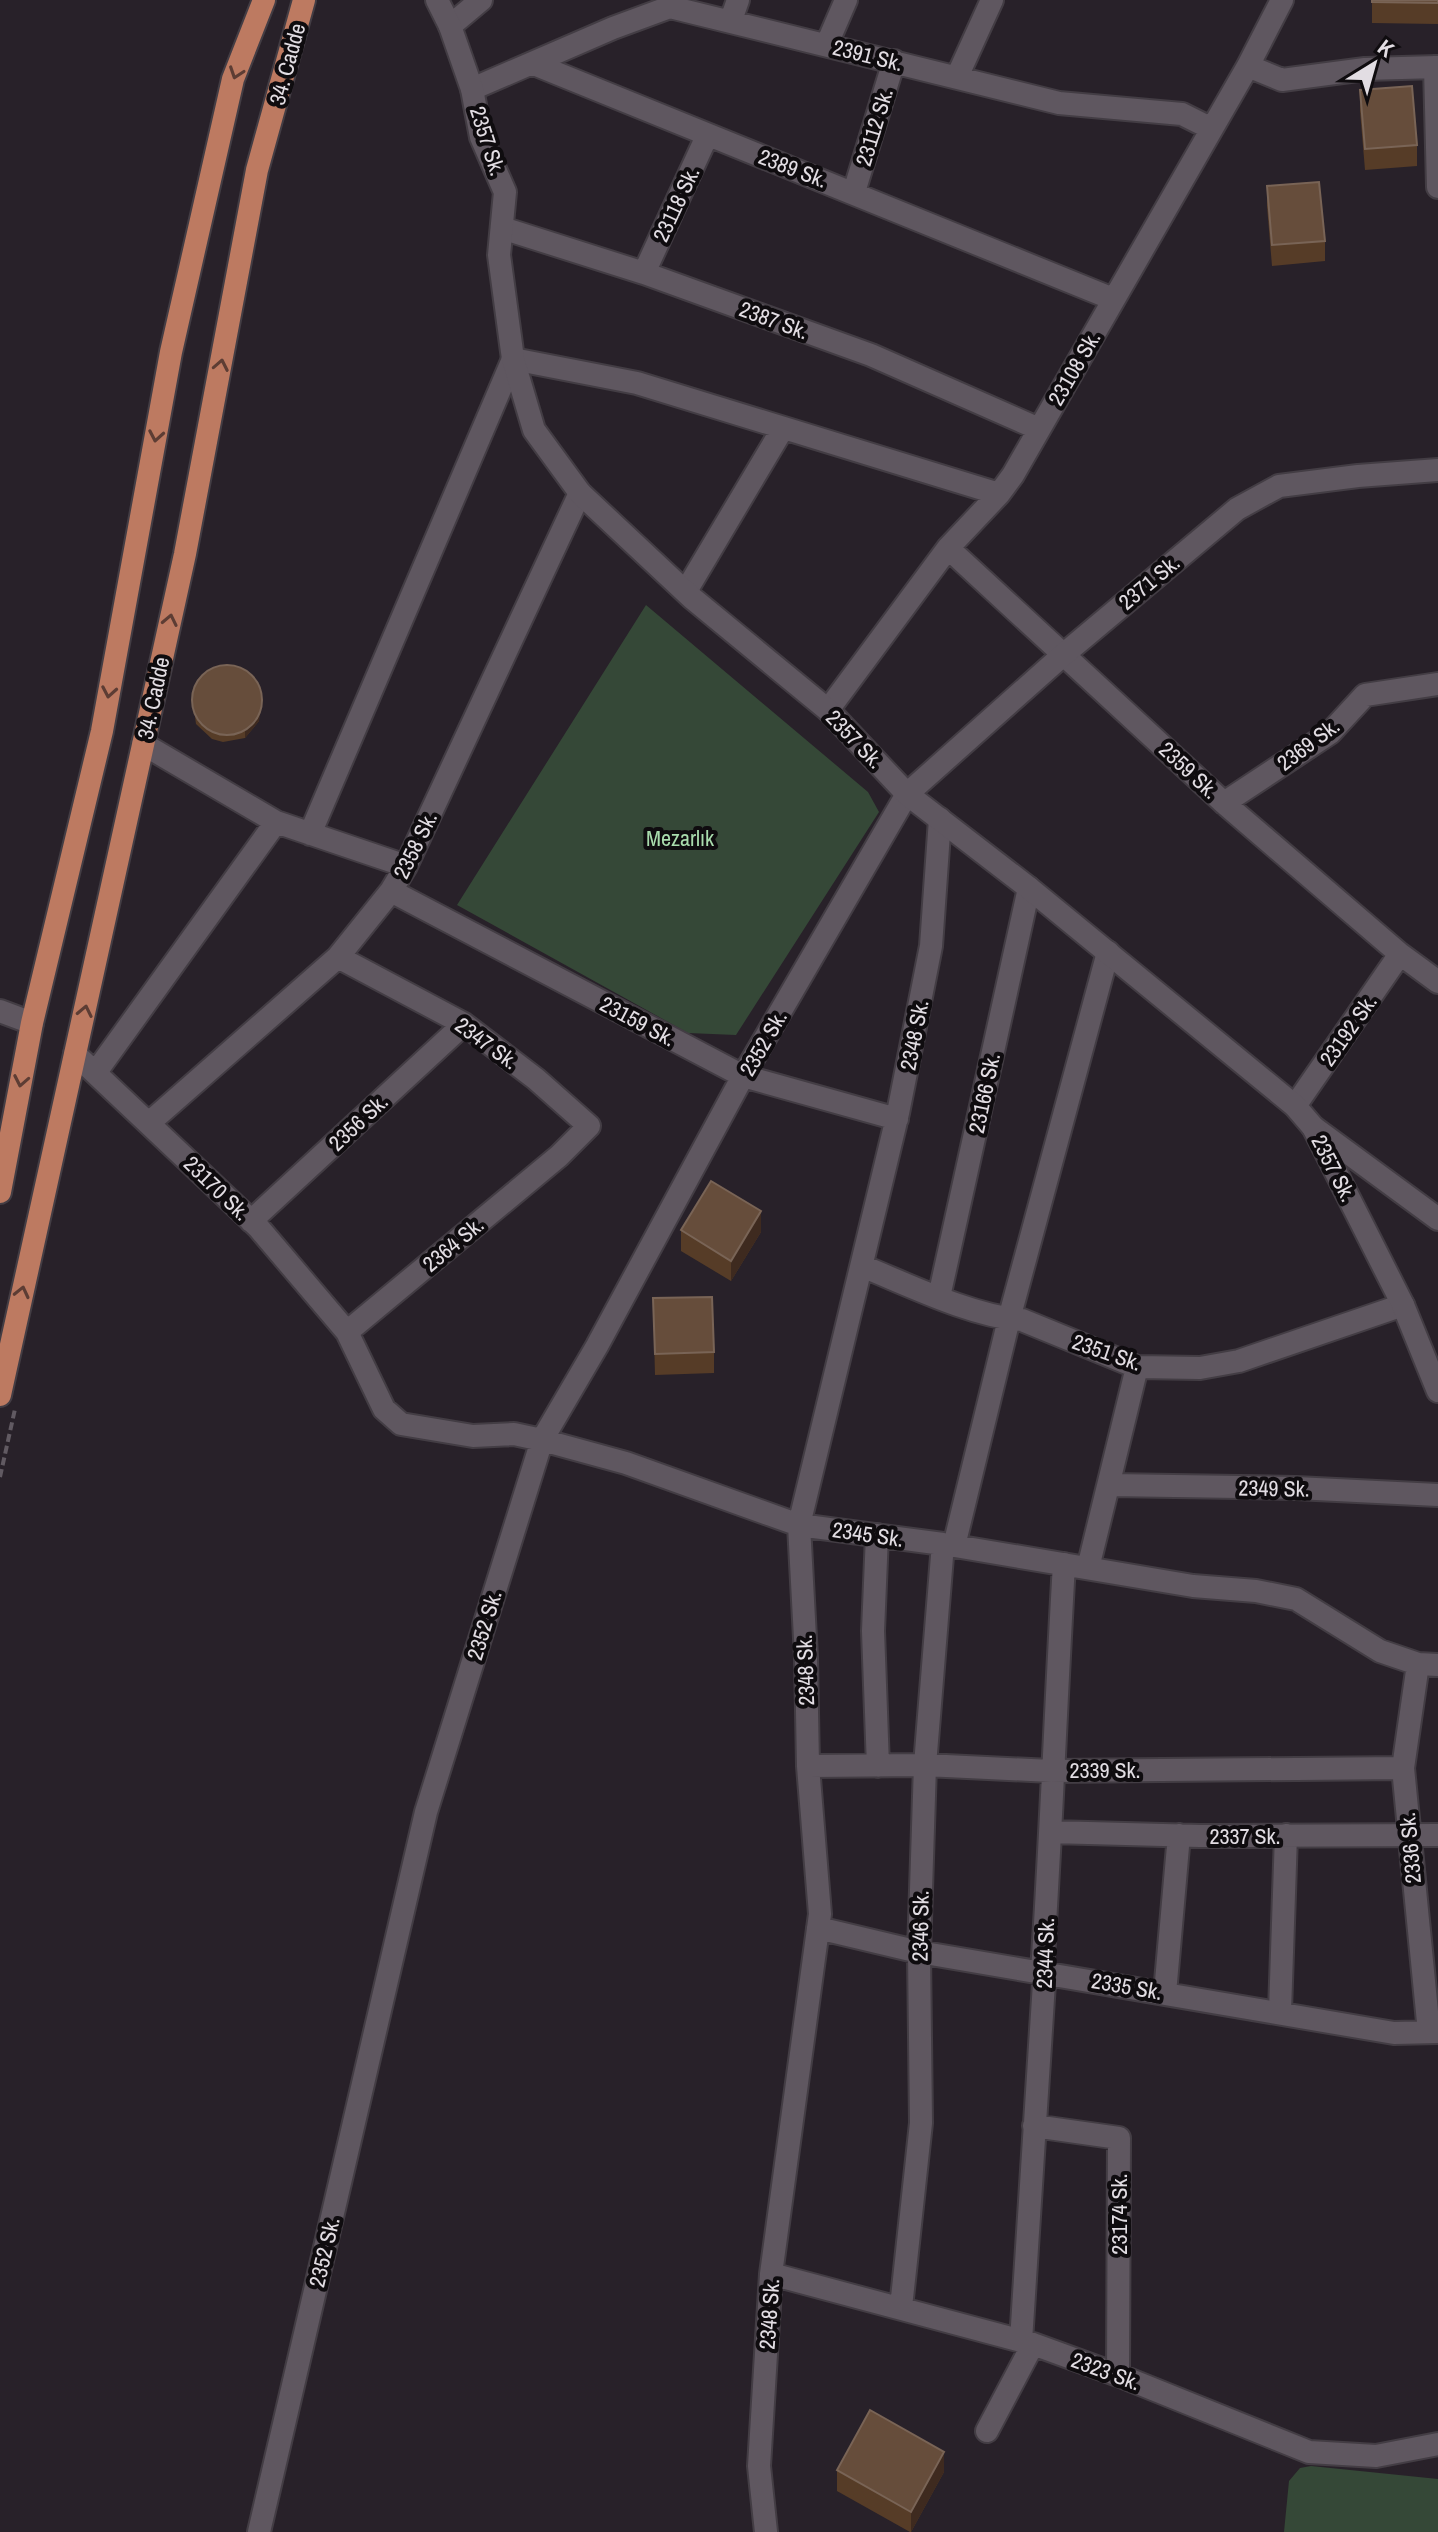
<svg xmlns="http://www.w3.org/2000/svg" width="1438" height="2532" viewBox="0 0 1438 2532" font-family="'Archivo Narrow',sans-serif">
  <style>
    .green { fill: #354837 }
    .lines { fill: none; stroke-linecap: round; stroke-linejoin: round }
    .minor-casing { stroke: #433d44; stroke-width: 26 }
    .tertiary-casing { stroke: #433d44; stroke-width: 26 }
    .primary-casing { stroke: #433d44; stroke-width: 26 }
    .path { stroke: #615a62; stroke-width: 4; stroke-dasharray: 8 4; stroke-linecap: butt }
    .minor { stroke: #5f5760; stroke-width: 22 }
    .tertiary { stroke: #5f5760; stroke-width: 22 }
    .primary { stroke: #bd7a61; stroke-width: 22 }
    .wall { fill: #563c27 }
    .shaded-wall { fill: #3e2a1f }
    .building { fill: #664d3b; stroke: #796456; stroke-width: 2 }
    .oneway { stroke: #5d3d34 }
    .labels { text-anchor: middle; stroke-width: 8; stroke-linejoin: round; paint-order: stroke }
    .street-label { font-size: 22px; fill: #e2dde3; stroke: #0f0c0f }
    .park-label { font-size: 22px; fill: #a9dcad; stroke: #0f0c0f }
  </style>
  <rect width="100%" height="100%" fill="#282129"/>
  <path class="green" d="M646 605 868 792 879 812 736 1035 688 1033 457 905Z
    M1311 2466 1438 2479V2532H1284L1289 2481 1300 2468Z"/>
  <g class="lines">
    <g class="minor-casing">
      <path id="minor" d="M731 20 738 0
        M450 26 481 0
        M827 44 846 0
        M534 64 1113 299
        M1248 66 1282 80 1365 69 1438 67
        M1435 67 1438 187
        M957 77 992 0
        M472 89 613 28 670 7 1059 103 1182 114 1210 128
        M854 192 894 61
        M502 228 644 273 871 355 1039 429
        M644 273 707 136
        M948 548 1224 803 1400 954 1438 982
        M686 591 783 428
        M828 710 948 548 999 494 1013 475 1248 66 1282 0
        M143 744 276 822 406 866
        M1224 803 1330 733 1365 695 1438 684
        M310 834 513 359 637 383 999 494
        M391 891 743 1076 897 1119
        M338 957 464 1024 536 1079 589 1126 559 1156 347 1332
        M0 1011 32 1023
        M75 1054 258 1227 347 1332 384 1409 401 1424 473 1436 514 1434 542 1440 626 1463 799 1525 943 1544 1193 1586 1256 1591 1296 1599 1380 1651 1418 1664 1438 1665
        M96 1072 276 822
        M1295 1106 1400 954
        M149 1123 338 957 391 891 406 866 580 493
        M1313 1127 1438 1219
        M251 1221 464 1024
        M862 1266C909 1285 971 1316 1022 1320L1137 1367 1200 1368 1239 1361 1403 1305
        M939 1297 1029 888
        M1110 1485 1296 1488 1438 1495
        M877 1535 873 1631 878 1766
        M954 1546 1009 1319 1108 952
        M1088 1568 1137 1367
        M1418 1664 1403 1768 1429 2032
        M808 1766 925 1765 1051 1771 1403 1768
        M1051 1832 1200 1836 1438 1835
        M818 1928 919 1952 1394 2033 1438 2032
        M1165 1993 1179 1835
        M1280 2011 1286 1835
        M1034 2126 1119 2138 1118 2375
        M771 2274 1033 2344 1118 2375 1309 2452 1376 2456 1438 2444
        M901 2307 921 2123 919 1952 925 1765 943 1544
        M1021 2341 1044 1983 1042 1972C1051 1836 1056 1700 1064 1564
        M987 2431 1033 2344
        M259 2532 426 1812 542 1440 597 1346 743 1076 907 794
        M766 2532 759 2466 771 2274 820 1914 808 1766 806 1657 799 1525 898 1113 931 946 940 819"/>
    </g>
    <g class="tertiary-casing">
      <path id="tertiary" d="M437 0 450 26 472 89 481 137 505 192 499 255 513 359 534 430 580 493 692 598 828 710 907 794 1029 888 1295 1106 1313 1127 1403 1305 1438 1391
        M907 794 1063 655 1237 509 1279 486 1358 476 1438 470"/>
    </g>
    <g class="primary-casing">
      <path id="primary" d="M0 1192 32 1023 102 731 171 352 233 79 264 0
        M0 1395 185 554 257 170 304 0"/>
    </g>
    <path class="path" d="M0 1477 15 1409"/>
    <use href="#minor" class="minor"/>
    <use href="#tertiary" class="tertiary"/>
    <use href="#primary" class="primary"/>
  </g>
  <path class="wall" d="M1372 0H1438V24L1372 23Z
    M1360 90 1417 145V166L1365 170 1360 111Z
    M1267 186 1325 241V261L1272 266 1267 206Z
    M192 694 261 698 259 721 245 738 223 742 212 739 196 724Z
    M681 1230 761 1232 731 1281 681 1251Z
    M653 1298 714 1352V1373L655 1375Z
    M837 2470 944 2472 911 2532H910L837 2491Z"/>
  <path class="shaded-wall" d="M261 698 259 721 245 738V731Z
    M761 1211V1232L731 1281V1261Z
    M944 2452V2472L911 2532V2512Z"/>
  <path class="building" d="M1372 0H1438V3L1372 2Z
    M1412 86 1417 145 1365 149 1360 90Z
    M1319 182 1325 241 1272 245 1267 186Z
    M192 700a35 35 0 1 1 70 0a35 35 0 1 1-70 0Z
    M711 1181 761 1211 731 1261 681 1230Z
    M712 1297 714 1352 655 1354 653 1298Z
    M870 2410 944 2452 911 2512 837 2470Z"/>
  <defs><path id="oneway-chevron" d="M-2-3.5L2.5 0L-2 3.5" fill="none" stroke-width="1.6" stroke-linecap="round" stroke-linejoin="round" transform="scale(2)"/></defs>
  <g class="oneway">
    <use href="#oneway-chevron" transform="translate(236 73) rotate(109)"/>
    <use href="#oneway-chevron" transform="translate(221 365) rotate(-79)"/>
    <use href="#oneway-chevron" transform="translate(156 436) rotate(100)"/>
    <use href="#oneway-chevron" transform="translate(170 620) rotate(-78)"/>
    <use href="#oneway-chevron" transform="translate(109 692) rotate(100)"/>
    <use href="#oneway-chevron" transform="translate(85 1011) rotate(-78)"/>
    <use href="#oneway-chevron" transform="translate(21 1081) rotate(101)"/>
    <use href="#oneway-chevron" transform="translate(22 1292) rotate(-77)"/>
  </g>
  <g class="labels">
    <g class="street-label">
      <text transform="translate(868 55) rotate(14)" y="8">2391 Sk.</text>
      <text transform="translate(287 64) rotate(-75)" y="8">34. Cadde</text>
      <text transform="translate(874 127) rotate(-73)" y="8">23112 Sk.</text>
      <text transform="translate(488 141) rotate(72)" y="8">2357 Sk.</text>
      <text transform="translate(793 168) rotate(21)" y="8">2389 Sk.</text>
      <text transform="translate(676 204) rotate(-65)" y="8">23118 Sk.</text>
      <text transform="translate(774 320) rotate(20)" y="8">2387 Sk.</text>
      <text transform="translate(1074 368) rotate(-60)" y="8">23108 Sk.</text>
      <text transform="translate(1149 582) rotate(-40)" y="8">2371 Sk.</text>
      <text transform="translate(153 698) rotate(-78)" y="8">34. Cadde</text>
      <text transform="translate(855 739) rotate(46)" y="8">2357 Sk.</text>
      <text transform="translate(1308 744) rotate(-37)" y="8">2369 Sk.</text>
      <text transform="translate(1189 770) rotate(43)" y="8">2359 Sk.</text>
      <text transform="translate(415 845) rotate(-64)" y="8">2358 Sk.</text>
      <text transform="translate(638 1021) rotate(28)" y="8">23159 Sk.</text>
      <text transform="translate(1348 1030) rotate(-55)" y="8">23192 Sk.</text>
      <text transform="translate(914 1035) rotate(-79)" y="8">2348 Sk.</text>
      <text transform="translate(487 1043) rotate(36)" y="8">2347 Sk.</text>
      <text transform="translate(763 1043) rotate(-60)" y="8">2352 Sk.</text>
      <text transform="translate(984 1093) rotate(-78)" y="8">23166 Sk.</text>
      <text transform="translate(358 1122) rotate(-43)" y="8">2356 Sk.</text>
      <text transform="translate(1334 1168) rotate(63)" y="8">2357 Sk.</text>
      <text transform="translate(217 1188) rotate(44)" y="8">23170 Sk.</text>
      <text transform="translate(453 1244) rotate(-40)" y="8">2364 Sk.</text>
      <text transform="translate(1107 1352) rotate(19)" y="8">2351 Sk.</text>
      <text transform="translate(1274 1488) rotate(1)" y="8">2349 Sk.</text>
      <text transform="translate(868 1534) rotate(8)" y="8">2345 Sk.</text>
      <text transform="translate(484 1625) rotate(-73)" y="8">2352 Sk.</text>
      <text transform="translate(805 1670) rotate(-92)" y="8">2348 Sk.</text>
      <text x="1105" y="1778">2339 Sk.</text>
      <text x="1245" y="1844">2337 Sk.</text>
      <text transform="translate(1410 1848) rotate(-95)" y="8">2336 Sk.</text>
      <text transform="translate(920 1926) rotate(-89)" y="8">2346 Sk.</text>
      <text transform="translate(1045 1953) rotate(-88)" y="8">2344 Sk.</text>
      <text transform="translate(1127 1986) rotate(10)" y="8">2335 Sk.</text>
      <text transform="translate(1119 2214) rotate(-90)" y="8">23174 Sk.</text>
      <text transform="translate(324 2252) rotate(-77)" y="8">2352 Sk.</text>
      <text transform="translate(769 2314) rotate(-86)" y="8">2348 Sk.</text>
      <text transform="translate(1106 2371) rotate(20)" y="8">2323 Sk.</text>
    </g>
    <g class="park-label">
      <text x="680" y="846">Mezarlık</text>
    </g>
  </g>
  <g transform="translate(1374 64) rotate(37)" stroke="#0f0c0f" stroke-width="6" paint-order="stroke">
  <path d="M0-6L14 30L0 20L-14 30Z" fill="#e2dde3"/>
  <text y="-12" font-size="22" font-weight="bold" text-anchor="middle" fill="#e2dde3">K</text>
  </g>
</svg>
